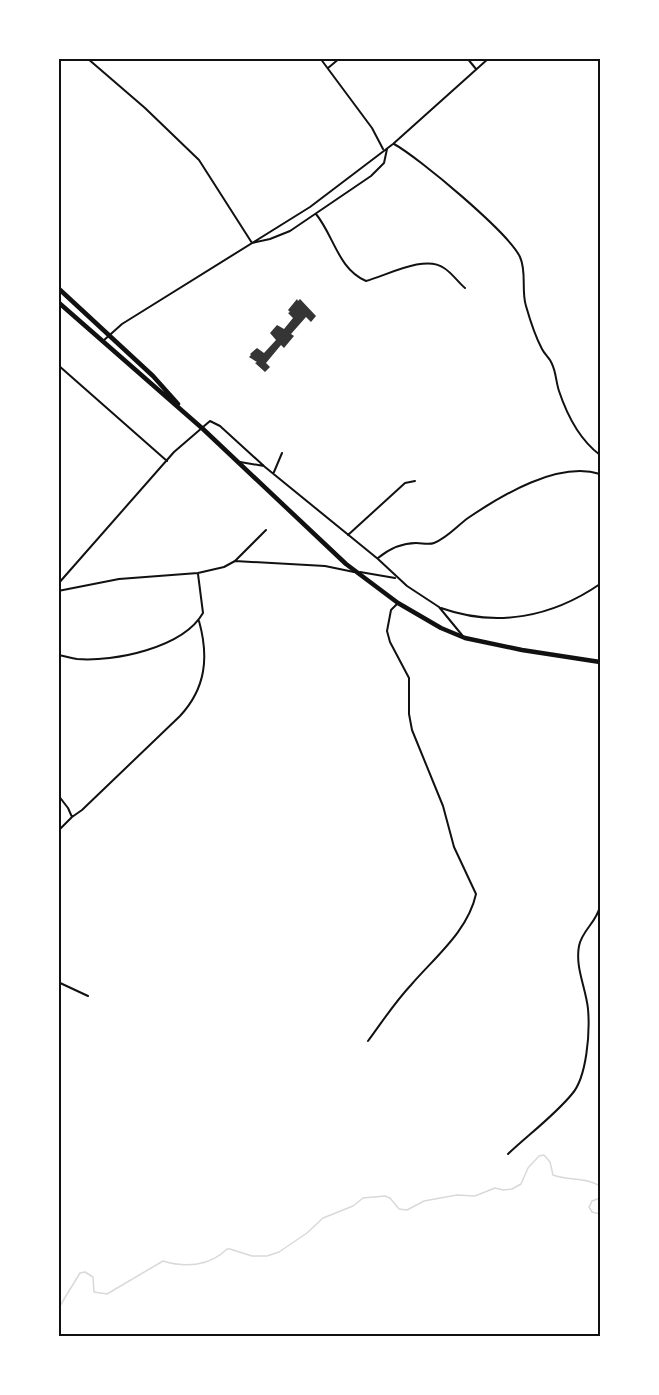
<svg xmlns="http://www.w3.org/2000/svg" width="659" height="1395" viewBox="0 0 659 1395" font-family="Ubuntu,sans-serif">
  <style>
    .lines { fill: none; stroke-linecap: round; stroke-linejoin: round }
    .stream { stroke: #d9d9d9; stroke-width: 1.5 }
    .building { fill: #353535 }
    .minor { stroke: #111; stroke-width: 2 }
    .trunk { stroke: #111; stroke-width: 4.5 }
    .neatline { fill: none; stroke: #111; stroke-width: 2 }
  </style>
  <rect width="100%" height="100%" fill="#fff"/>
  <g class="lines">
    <path class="stream" d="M600 1198 592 1201 589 1207 592 1212 600 1214
      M58 1309 80 1273 85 1272 93 1277 94 1292 107 1294 163 1261C186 1268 210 1266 227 1249H230L252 1256H267L279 1252 307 1233 323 1218 353 1206 363 1198 385 1196 390 1198 399 1209 407 1210 424 1201 457 1195 475 1196 495 1188 503 1190 512 1189 521 1184 528 1168 539 1156 544 1155 550 1162 553 1175C569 1181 586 1177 600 1186"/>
  </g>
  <path class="building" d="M297 299 298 301 300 299 316 316 311 322 306 317 291 334 294 336 284 348 281 345 266 363 270 367 265 372 255 363 257 362 249 357 251 355 250 354 257 348 264 353 276 340 270 333 277 325 284 329 293 318 288 313 290 312 288 310Z"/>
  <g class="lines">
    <path class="minor" d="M87 58 145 108 199 160 252 243 270 239 290 231 371 176 384 163 387 149
      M320 58 372 128 383 149
      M467 58 476 69
      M328 68 340 58
      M394 144C418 157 509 233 520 257 527 272 521 290 526 306 530 320 535 336 542 349 545 355 550 358 552 364 556 372 556 382 559 391 567 415 580 440 600 455
      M316 214C334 236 338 269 366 281 386 276 425 254 444 268 452 273 458 282 465 288
      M103 341 122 324 310 207 393 144 489 58
      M58 365 167 461
      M240 462 264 466
      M274 472 282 453
      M348 535 405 483 415 481
      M378 558C389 549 401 543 416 543 422 543 429 545 434 543 447 538 457 526 468 518 502 495 558 461 600 474
      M235 561 325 566 354 572
      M360 572 395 578
      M58 584 174 452 210 421 220 426 265 467 378 559 407 586 439 607 462 635
      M58 591 119 579 198 573 224 567 235 561 266 530
      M441 608C497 628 552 617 600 584
      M58 655C65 656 70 658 77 659 114 662 183 648 203 613L198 574
      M58 795 68 808 72 817 58 831
      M72 817 82 810 180 716C206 688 209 657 199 621
      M58 982 88 996
      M368 1041C382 1022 395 1002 411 985 435 957 468 931 476 894L454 847 443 806 412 730 409 714V678L390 642 387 631 391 610 398 603
      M508 1154C528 1135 555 1115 572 1094 587 1077 590 1032 588 1009 586 988 575 968 579 946 582 930 597 922 600 906"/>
    <path class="trunk" d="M58 288 153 376 178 404
      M58 302 203 429 346 564 398 603 441 628 465 638 522 650 600 662"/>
  </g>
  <rect width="659" height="1395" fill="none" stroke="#ffffff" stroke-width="120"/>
  <rect x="60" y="60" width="539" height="1275" class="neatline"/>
</svg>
